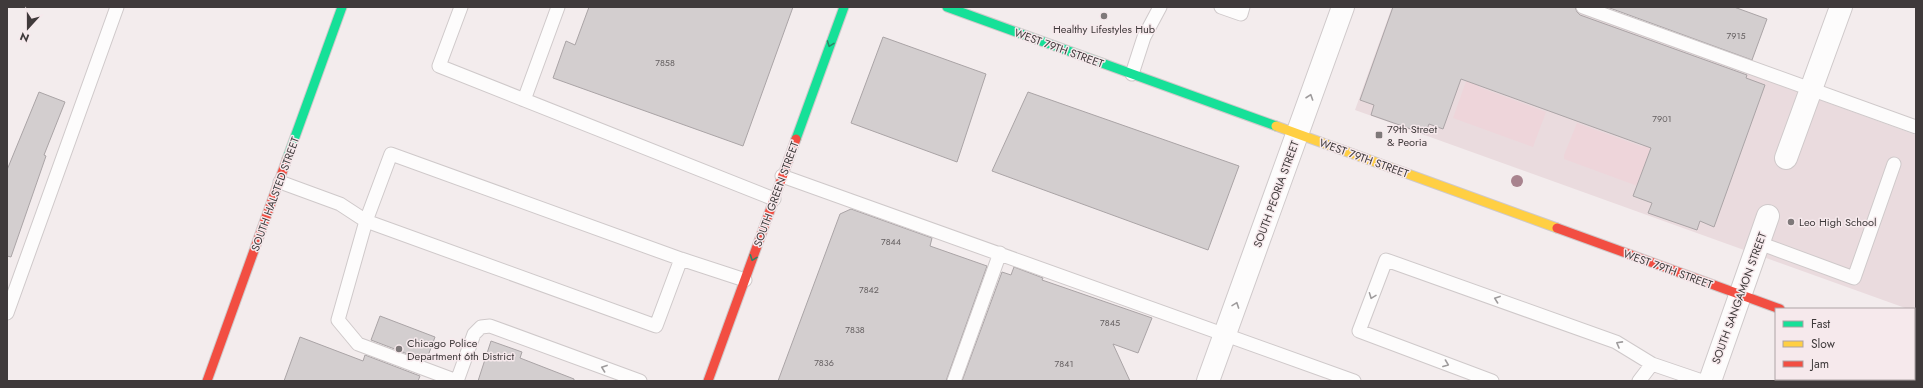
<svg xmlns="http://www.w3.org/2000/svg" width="1923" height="388" viewBox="0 0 1923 388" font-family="Jost,sans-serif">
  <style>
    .built { fill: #eadbde }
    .green { fill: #eed5da }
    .building { fill: #d3cecf; stroke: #aaa4a6 }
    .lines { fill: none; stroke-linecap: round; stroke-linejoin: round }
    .lane-casing { stroke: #cfc9ca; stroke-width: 15 }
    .street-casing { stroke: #cfc9ca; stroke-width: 24 }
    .fast-casing { stroke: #cfc9ca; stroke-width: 11 }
    .slow-casing { stroke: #cfc9ca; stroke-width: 11 }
    .jam-casing { stroke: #cfc9ca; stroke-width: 11 }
    .lane { stroke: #fdfcfc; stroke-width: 13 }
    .street { stroke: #fdfcfc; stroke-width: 22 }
    .fast { stroke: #16e098; stroke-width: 9 }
    .slow { stroke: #ffcf43; stroke-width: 9 }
    .jam { stroke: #f24e42; stroke-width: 9 }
    .tree { fill: #a8838e }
    .oneway { stroke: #2d8565 }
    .oneway2 { stroke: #9e9b9c }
    .poi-dot { fill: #7e7879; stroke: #f6e9ec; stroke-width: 1.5 }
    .labels { text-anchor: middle; stroke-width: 3; stroke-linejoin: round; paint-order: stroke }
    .number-label { font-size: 9px; fill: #645f60 }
    .poi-label { font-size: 11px; fill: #3f3a3b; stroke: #f6e9ec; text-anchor: start }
    .street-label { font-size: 11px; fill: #3f3a3b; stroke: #f6e9ec }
  </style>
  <rect width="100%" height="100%" fill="#f3eced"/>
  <path class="built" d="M1392 7H1567L1916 135V312L1914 309H1908L1355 110Z"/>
  <path class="green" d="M1470 70 1483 75 1479 87 1546 112 1533 147 1453 118Z
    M1577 123 1643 147 1648 134 1662 139 1643 188 1564 159V155Z"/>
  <path class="building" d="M589 7H793L743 146 553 78 566 41 575 45Z
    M1393 7H1575L1577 12 1580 15 1747 75 1746 78 1765 85 1714 227 1700 221 1697 230 1648 213 1652 203 1633 196 1651 148 1461 79 1443 129 1429 124 1425 134 1371 115 1374 105 1360 100Z
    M1607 7H1734L1767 19 1752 60Z
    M883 37 986 74 957 162 851 123Z
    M39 92 65 102 44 155 46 156 11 257 7 256V170Z
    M1028 92 1239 166 1208 250 992 171Z
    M851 209 932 238 930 246 987 266 946 381H778L840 214Z
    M1014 267 1043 278 1042 280 1152 318 1138 353 1113 344 1130 381H962L1002 272 1011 275Z
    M380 316 435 337 426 361 371 340Z
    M300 337 363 361 365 355 420 376 418 381H284Z
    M491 341 522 352 520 358 574 379V381H478Z"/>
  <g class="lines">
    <g class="lane-casing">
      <path id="lane" d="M461 7 439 66 774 199
        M1221 7 1241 14 1243 7
        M1583 7 1916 127
        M1132 74 1144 37 1160 7
        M524 100 558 7
        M782 176 1354 381
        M280 182 340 204 366 221 656 326 681 259
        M1759 243 1854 278 1894 164
        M7 313 117 7
        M457 381 358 344 338 320 366 221 391 154 681 259 745 280
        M457 381 474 334 481 327 490 326 640 381
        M954 381 1000 253
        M1492 381 1359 331 1386 260 1616 342 1652 364 1702 381
        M1639 381 1652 364"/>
    </g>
    <g class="street-casing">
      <path id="street" d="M1786 158 1841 7
        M1208 381 1343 7
        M1710 381 1768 216"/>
    </g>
    <g class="fast-casing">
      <path id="fast" d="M947 7 1276 126
        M796 139 844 7
        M287 159 342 7"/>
    </g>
    <g class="slow-casing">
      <path id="slow" d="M1276 126 1557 228"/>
    </g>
    <g class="jam-casing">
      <path id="jam" d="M1557 228 1780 309
        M1914 358H1916
        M207 381 287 159
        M708 381 796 139"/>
    </g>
    <use href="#lane" class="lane"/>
    <use href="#street" class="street"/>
    <use href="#fast" class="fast"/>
    <use href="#slow" class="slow"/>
    <use href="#jam" class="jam"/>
  </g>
  <circle class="tree" cx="1517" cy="181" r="6"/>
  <defs><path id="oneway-chevron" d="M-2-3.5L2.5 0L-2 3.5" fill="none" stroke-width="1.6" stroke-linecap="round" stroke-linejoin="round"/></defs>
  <g class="oneway">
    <use href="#oneway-chevron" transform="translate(830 44) rotate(110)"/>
    <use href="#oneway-chevron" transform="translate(753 258) rotate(110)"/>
  </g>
  <g class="oneway2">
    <use href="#oneway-chevron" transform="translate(1310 97) rotate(-71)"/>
    <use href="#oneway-chevron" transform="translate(1372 296) rotate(111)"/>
    <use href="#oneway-chevron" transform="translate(1497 299) rotate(-160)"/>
    <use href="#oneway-chevron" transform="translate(1236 305) rotate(-70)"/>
    <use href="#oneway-chevron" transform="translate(1619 344) rotate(-151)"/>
    <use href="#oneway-chevron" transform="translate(1446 364) rotate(21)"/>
    <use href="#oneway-chevron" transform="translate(604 368) rotate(-160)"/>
  </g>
  <g class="poi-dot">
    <circle cx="1104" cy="16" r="4"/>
    <rect x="1375" y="131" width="8" height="8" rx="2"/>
    <circle cx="1791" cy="222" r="4"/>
    <circle cx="399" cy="349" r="4"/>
  </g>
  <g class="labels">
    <g class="number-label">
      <text x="1736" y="39">7915</text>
      <text x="665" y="66">7858</text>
      <text x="1662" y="122">7901</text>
      <text x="891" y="245">7844</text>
      <text x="869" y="293">7842</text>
      <text x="1110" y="326">7845</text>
      <text x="855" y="333">7838</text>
      <text x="824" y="366">7836</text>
      <text x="1064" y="367">7841</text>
    </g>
    <g class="poi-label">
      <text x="1104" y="33" text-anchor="middle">Healthy Lifestyles Hub</text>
      <text x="1387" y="133">79th Street<tspan x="1387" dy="13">&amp; Peoria</tspan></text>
      <text x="1799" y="226">Leo High School</text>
      <text x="407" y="347">Chicago Police<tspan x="407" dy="13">Department 6th District</tspan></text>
    </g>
    <g class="street-label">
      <text transform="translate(1059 48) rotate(20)" y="4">WEST 79TH STREET</text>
      <text transform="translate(1364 158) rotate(20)" y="4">WEST 79TH STREET</text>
      <text transform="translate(275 194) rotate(-70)" y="4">SOUTH HALSTED STREET</text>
      <text transform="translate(776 194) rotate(-70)" y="4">SOUTH GREEN STREET</text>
      <text transform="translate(1276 194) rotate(-70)" y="4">SOUTH PEORIA STREET</text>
      <text transform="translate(1668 269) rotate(20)" y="4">WEST 79TH STREET</text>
      <text transform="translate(1739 298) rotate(-70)" y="4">SOUTH SANGAMON STREET</text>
    </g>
  </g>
  <rect width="1923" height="388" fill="none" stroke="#3f3a3b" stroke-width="16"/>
  <rect x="1775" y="308" width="140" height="72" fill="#f6e9ec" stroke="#ada3a5"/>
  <rect x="1783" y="321" width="20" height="6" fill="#16e098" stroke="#ada3a5"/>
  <text x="1811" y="328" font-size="12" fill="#3f3a3b">Fast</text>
  <rect x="1783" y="341" width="20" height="6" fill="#ffcf43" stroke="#ada3a5"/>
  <text x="1811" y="348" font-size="12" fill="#3f3a3b">Slow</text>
  <rect x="1783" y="361" width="20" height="6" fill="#f24e42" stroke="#ada3a5"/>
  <text x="1811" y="368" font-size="12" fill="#3f3a3b">Jam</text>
  <g transform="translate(28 28) rotate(201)" stroke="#f6e9ec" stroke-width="3" paint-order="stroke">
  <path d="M0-3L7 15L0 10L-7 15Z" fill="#3f3a3b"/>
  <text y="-6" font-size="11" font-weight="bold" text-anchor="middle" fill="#3f3a3b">N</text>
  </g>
</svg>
